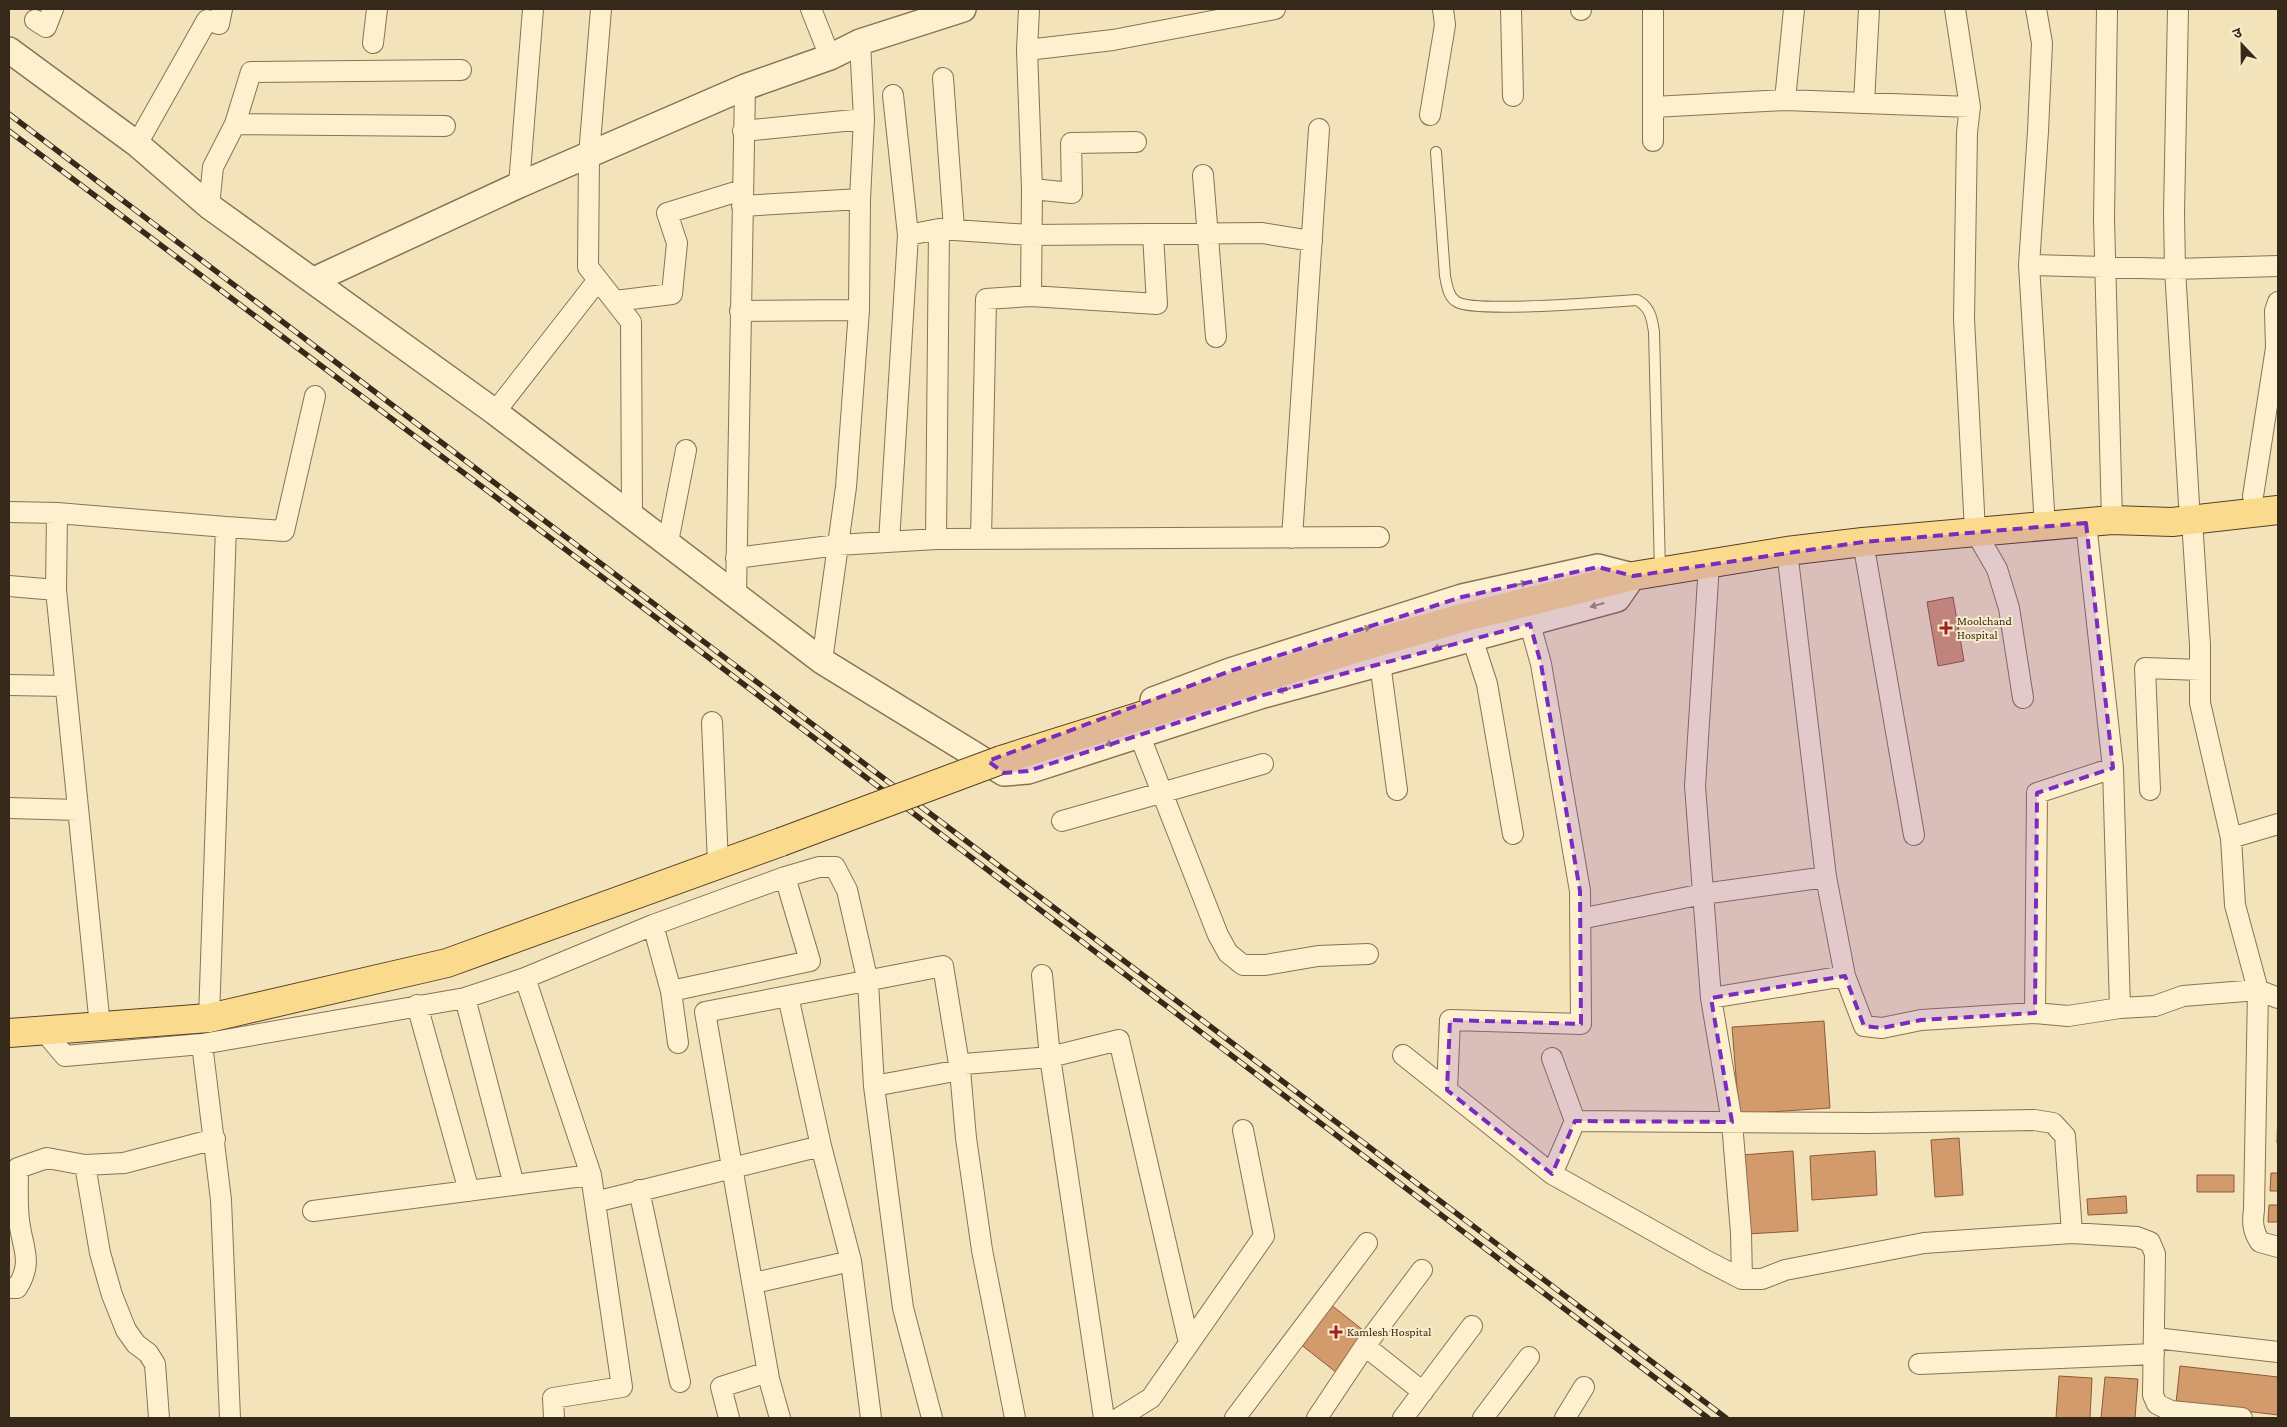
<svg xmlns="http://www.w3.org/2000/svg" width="2287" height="1427" viewBox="0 0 2287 1427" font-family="'Crimson Pro','Noto Sans Devanagari',serif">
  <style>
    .building { fill: #d39a6c; stroke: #8b5b37 }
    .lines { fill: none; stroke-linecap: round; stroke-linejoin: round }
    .service-casing { stroke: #8a7253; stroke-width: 12 }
    .minor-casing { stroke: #8a7253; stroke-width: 22 }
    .tertiary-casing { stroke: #8a7253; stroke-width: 28 }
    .primary-casing { stroke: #563f28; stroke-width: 30 }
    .service { stroke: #fcf0ce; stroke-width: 10 }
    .minor { stroke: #fcf0ce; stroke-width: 20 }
    .tertiary { stroke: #fcf0ce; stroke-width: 25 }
    .primary { stroke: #fadb8d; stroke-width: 28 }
    .rail-casing { stroke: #37291a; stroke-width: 5.5 }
    .rail { stroke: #f8ecca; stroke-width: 4; stroke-dasharray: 11; stroke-linecap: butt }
    .primary-bridge-casing { stroke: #563f28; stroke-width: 30; stroke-linecap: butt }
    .primary-bridge { stroke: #fadb8d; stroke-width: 28 }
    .oneway { fill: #9a8c74 }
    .marked { fill: #7b2cbf; fill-opacity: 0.2; stroke: #7b2cbf; stroke-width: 4; stroke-dasharray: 10 6; stroke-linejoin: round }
    .poi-dot { fill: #9e211e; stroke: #f8ecca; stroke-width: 2 }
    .labels { text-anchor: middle; stroke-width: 4; stroke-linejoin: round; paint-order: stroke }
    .poi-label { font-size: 12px; fill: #37291a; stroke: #f8ecca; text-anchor: start }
  </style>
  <rect width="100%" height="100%" fill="#f2e3ba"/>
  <path class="building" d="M1953 597 1964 661 1938 666 1927 602Z
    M1824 1021 1830 1108 1739 1114 1732 1027Z
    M2278 1105V1143H2277Z
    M1959 1138 1963 1195 1935 1197 1931 1140Z
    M1793 1151 1798 1231 1747 1234 1742 1155Z
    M1875 1151 1877 1195 1812 1200 1810 1156Z
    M2271 1173H2278V1191H2270Z
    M2197 1175H2234V1192H2197Z
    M2126 1196 2127 1213 2088 1215 2087 1199Z
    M2269 1205H2278V1222H2268Z
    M1330 1304 1368 1334 1337 1373 1299 1343Z
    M2180 1366 2278 1377V1415L2176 1403Z
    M2059 1376 2092 1378 2090 1418H2056Z
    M2105 1377 2138 1379 2135 1418H2101Z"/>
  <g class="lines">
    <g class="service-casing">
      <path id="service" d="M1436 152 1445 276C1447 285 1448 297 1457 302 1476 313 1608 302 1637 300 1650 307 1652 318 1654 332L1660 570"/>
    </g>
    <g class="minor-casing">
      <path id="minor" d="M601 9 589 155 588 267 631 322 632 515
        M811 9 830 57
        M1029 9 1027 50 1032 189 1031 296 1157 304 1153 234
        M1511 9 1513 96
        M1794 9 1785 100 1970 107 1955 9
        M2036 9 2042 43 2038 131 2029 265 2045 527
        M2107 9 2104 219 2112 520
        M2178 9 2174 213 2175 269 2189 504
        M1581 10V9
        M35 20 46 27 53 9
        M373 43 377 9
        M1027 50 1113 40 1275 9
        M943 78 954 229
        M1864 103 1869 9
        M1653 107 1785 100
        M1970 107 1967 132 1964 319 1975 531 1997 569 2009 608 2023 698
        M1430 115 1445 25 1443 9
        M235 124 445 126
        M743 131 864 119
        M1653 141V9
        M137 144 207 20 219 24 222 9
        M1203 175 1216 337
        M519 185 533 9
        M1032 189 1072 193 1071 143 1136 142
        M209 206 213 167 235 124 251 72 461 70
        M742 206 860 199
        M908 235 939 229 1030 235 1262 233 1312 241
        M2029 265 2175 269 2278 266
        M615 301 672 294 677 243 667 213 742 190
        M740 311 859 310
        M495 412 598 280
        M2253 496 2276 348 2275 311 2278 302
        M9 512 57 513 226 527
        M57 513 56 590 100 1026
        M2192 520 2200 645V703L2231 838 2278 824
        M2086 523 2113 768 2120 1008
        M1292 538 1319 129
        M936 539 939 229
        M981 539 986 299 1031 296
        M668 542 686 450
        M889 542 908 235 893 95
        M1863 542 1914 835
        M1787 551 1826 877 1845 976 1864 1026 1882 1028 1921 1020 2035 1013 2068 1016 2120 1008 2155 1006 2183 996 2258 990 2278 998
        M736 558 838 545 936 539 1379 537
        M1709 564 1695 786 1711 998 1732 1122 1741 1233 1742 1279
        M9 586 56 590
        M736 595 745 87
        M1472 638 1487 684 1513 834
        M822 661 846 487 859 310 860 199 864 119 860 42
        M1380 663 1397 790
        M9 685 65 686
        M712 722 718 864
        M1139 734 1218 935 1228 953 1243 965H1265L1318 956 1368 954
        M2150 790 2145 668 2200 670
        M9 808 78 810
        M1062 821 1263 764
        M2231 838 2235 905 2258 990 2254 1210C2252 1223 2253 1231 2260 1242L2278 1247
        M1580 919 1703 894 1826 877
        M653 925 671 991 678 1043
        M1042 975 1050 1057 1104 1418
        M671 991 810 961 785 877
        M788 996 821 1146 851 1261 871 1418
        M465 998 514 1185
        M1711 998 1845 976
        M417 1005 469 1191
        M2035 1013 2037 793 2113 768
        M209 1018 226 527 284 531 315 396
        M43 1030 65 1056 202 1044 465 998 525 978 653 925 785 877 819 867H835L847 890 868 982 874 1086 903 1308 932 1418
        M202 1044 221 1200 230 1418
        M1403 1055 1552 1174 1707 1261 1742 1279H1762L1785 1270 1924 1243 2072 1233 2137 1237 2150 1242 2155 1254 2153 1395 2157 1404 2171 1411 2242 1418
        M1552 1058 1575 1121 1552 1174
        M874 1086 960 1070 964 1064 1050 1057 1119 1040 1189 1343
        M1447 1090 1450 1020 1581 1024 1580 891 1541 664 1530 624
        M1575 1121 1869 1123 2034 1120 2053 1123 2065 1136 2072 1233
        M85 1165 100 1253 112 1295 126 1330 136 1344 148 1353 155 1364 159 1418
        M639 1190 680 1382
        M595 1202 821 1146
        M313 1211 591 1175 525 978
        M754 1283 851 1261
        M9 1288H17C34 1261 22 1248 19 1220 17 1203 18 1185 18 1168L47 1158 85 1165 124 1163 215 1139
        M2155 1338 2278 1352
        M1365 1346 1423 1392
        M1919 1364 2154 1354
        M554 1418 553 1398 622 1387 591 1175
        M729 1418 721 1387 768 1372
        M780 1418 769 1379 705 1012 943 966 960 1070 966 1138 982 1250 1015 1418
        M1119 1418 1151 1398 1264 1236 1243 1130
        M1235 1418 1367 1243
        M1317 1418 1365 1346 1422 1270
        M1403 1418 1472 1326
        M1483 1418 1529 1357
        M1565 1418 1584 1387"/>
    </g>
    <g class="tertiary-casing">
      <path id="tertiary" d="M9 50 137 144 209 206 495 412 822 661 1004 773 1028 771 1260 696 1617 599 1633 576 1598 567 1462 597 1230 671 1153 700
        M314 280 519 185 745 87 830 57 860 42 963 9"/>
    </g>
    <g class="primary-casing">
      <path id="primary" d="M1001 760 1364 646 1462 618 1633 576 1787 551 1863 542 2112 520 2172 522 2278 510
        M9 1033 209 1018 447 963 781 842"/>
    </g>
    <use href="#service" class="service"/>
    <use href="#minor" class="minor"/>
    <use href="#tertiary" class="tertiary"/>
    <use href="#primary" class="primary"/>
    <g class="rail-casing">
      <path id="rail" d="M9 114 1726 1418
        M9 131 654 616 1708 1418"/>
    </g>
    <use href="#rail" class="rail"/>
    <g class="primary-bridge-casing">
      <path id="primary-bridge" d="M781 842 1001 760"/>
    </g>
    <use href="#primary-bridge" class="primary-bridge"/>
  </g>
  <defs><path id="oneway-solid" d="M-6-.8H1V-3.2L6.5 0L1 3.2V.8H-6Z" transform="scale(1.25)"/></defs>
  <g class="oneway">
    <use href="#oneway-solid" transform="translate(1520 584) rotate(-13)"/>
    <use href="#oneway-solid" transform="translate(1597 605) rotate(164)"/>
    <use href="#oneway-solid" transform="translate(1364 629) rotate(-18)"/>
    <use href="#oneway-solid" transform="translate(1440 647) rotate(165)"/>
    <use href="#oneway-solid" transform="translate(1284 690) rotate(165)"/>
    <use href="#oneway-solid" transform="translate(1112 743) rotate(162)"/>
  </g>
  <path class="marked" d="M2086 523 2113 768 2037 793 2035 1013 1921 1020 1882 1028 1864 1026 1845 976 1711 998 1732 1122 1575 1121 1552 1174 1447 1090 1450 1020 1581 1024 1580 891 1541 664 1530 624 1260 696 1028 771 1004 773 988 761 1230 671 1462 597 1598 567 1633 576 1863 542Z"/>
  <g class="poi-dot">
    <path d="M1943.5 620.5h5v5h5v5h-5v5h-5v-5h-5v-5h5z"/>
    <path d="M1333.5 1324.5h5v5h5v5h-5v5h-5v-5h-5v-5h5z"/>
  </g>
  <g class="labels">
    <g class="poi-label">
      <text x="1957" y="625">Moolchand<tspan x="1957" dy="14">Hospital</tspan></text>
      <text x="1347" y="1336">Kamlesh Hospital</text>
    </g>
  </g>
  <rect width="2287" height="1427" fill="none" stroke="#37291a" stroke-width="20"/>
  <g transform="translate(2242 45) rotate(338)" stroke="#f8ecca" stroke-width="4" paint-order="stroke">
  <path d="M0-4L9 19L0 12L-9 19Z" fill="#37291a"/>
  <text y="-8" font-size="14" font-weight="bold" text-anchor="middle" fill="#37291a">उ</text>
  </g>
</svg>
